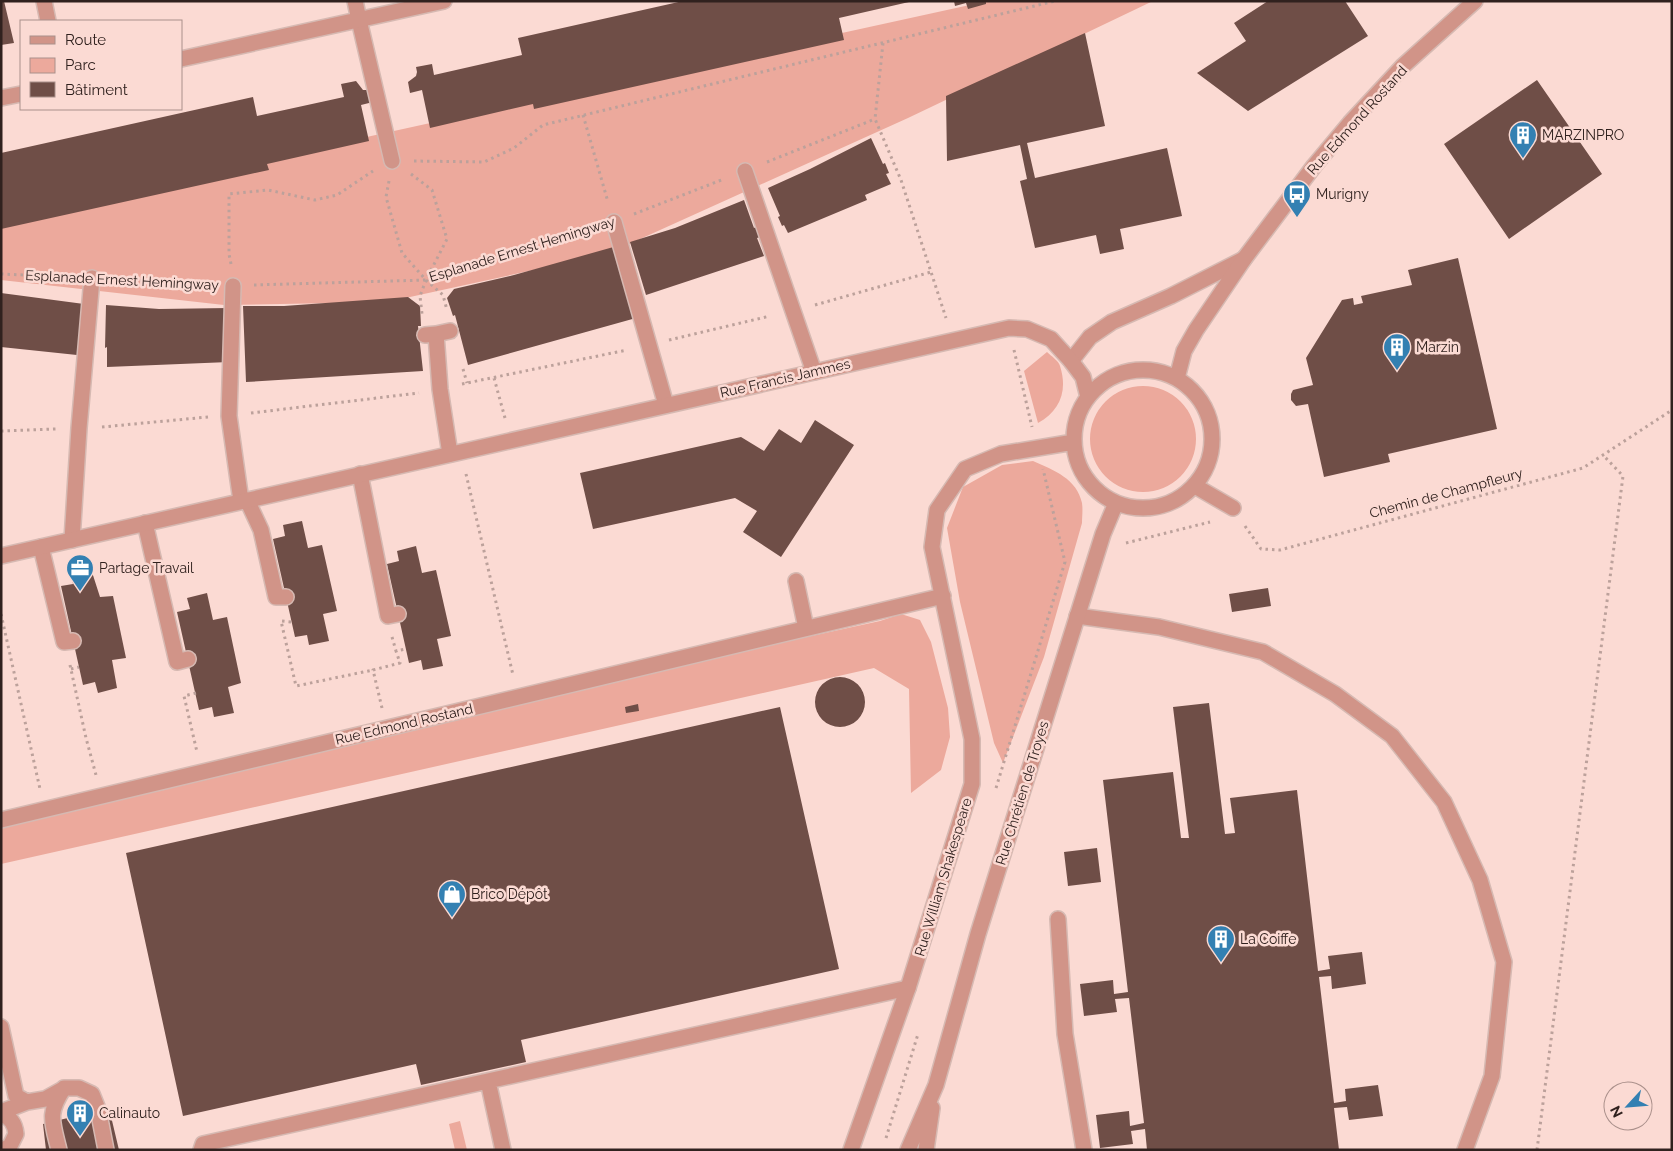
<svg xmlns="http://www.w3.org/2000/svg" width="1673" height="1151" viewBox="0 0 1673 1151" font-family="Raleway,sans-serif">
  <style>
    .green { fill: #eca99c }
    .building { fill: #6f4e47 }
    .lines { fill: none; stroke-linecap: round; stroke-linejoin: round }
    .service-casing { stroke: #d6b9b2; stroke-width: 18 }
    .pedestrian-casing { stroke: #d6b9b2; stroke-width: 18 }
    .minor-casing { stroke: #d6b9b2; stroke-width: 18 }
    .path { stroke: #bca19b; stroke-width: 3; stroke-dasharray: 2.5 4; stroke-linecap: butt }
    .service { stroke: #d19488; stroke-width: 15 }
    .pedestrian { stroke: #d19488; stroke-width: 15 }
    .minor { stroke: #d19488; stroke-width: 15 }
    .labels { text-anchor: middle; stroke-width: 5; stroke-linejoin: round; paint-order: stroke }
    .street-label { font-size: 14px; fill: #30211e; stroke: #fbdad3 }
    .poi-label { font-size: 14px; fill: #30211e; stroke: #fbdad3; text-anchor: start }
  </style>
  <rect width="100%" height="100%" fill="#fbdad3"/>
  <path class="green" d="M988 1H1153L908 118 607 254 387 302 224 305 1 280V217Z
    M1047 352C1051 356 1059 361 1060 366 1068 391 1060 411 1038 423L1024 371Z
    M1090 439a53 53 0 1 1 106 0a53 53 0 1 1-106 0Z
    M1033 461C1054 470 1077 479 1082 503 1083 510 1082 517 1082 523L1044 657 1003 763 994 743 960 602 947 528 963 487 1002 465Z
    M901 614 920 620 931 642 948 708 950 737 941 770 911 793 909 689 874 668 1 864V813L880 621Z
    M460 1121 467 1150H455L449 1124Z"/>
  <path class="building" d="M1 1H4L14 43 1 45Z
    M683 1 909 2 839 18 844 40 534 109 533 104 430 128 422 90 410 93 408 82 416 76 417 72 416 67 432 64 434 75 522 55 518 38Z
    M954 1H986V4L968 9 966 3 955 6Z
    M1268 1H1345L1368 36 1248 111 1197 73 1246 41 1234 23Z
    M1085 33 1105 126 1027 143 1035 178 1167 148 1182 216 1120 229 1124 249 1100 254 1096 235 1035 248 1020 181 1027 179 1020 145 947 161 946 96Z
    M1537 80 1602 174 1509 239 1444 144Z
    M356 81 363 90H370L373 102 361 105 369 141 267 164 269 170 1 229V153L253 97 257 116 344 97 341 84Z
    M871 138 883 164 885 163 889 173 886 174 891 184 865 195 867 200 788 233 784 225 782 226 778 217 780 216 768 188 810 169Z
    M744 200 754 228 756 227 760 237 757 238 764 256 646 295 630 242 675 228Z
    M617 246 636 318 468 365 455 315 453 316 447 298 454 289 514 275Z
    M1458 258 1497 429 1388 454 1390 462 1324 477 1308 404 1296 406 1291 400V394L1293 390 1313 385 1306 358 1342 300 1353 298 1354 305 1363 303 1361 296 1412 285 1408 270Z
    M1 293 84 304 82 344 78 345 77 355 1 347Z
    M408 297 420 306 421 326H418L423 371 246 382 243 306H284Z
    M106 305 159 309 229 308V362L107 367V347L105 348Z
    M815 420 854 445 781 557 743 532 757 511 735 498 593 529 580 473 741 437 764 451 779 429 801 443Z
    M302 521 308 548 322 545 337 611 323 614 329 641 309 645 307 635 295 637 273 539 285 536 283 525Z
    M416 546 422 573 436 570 451 636 437 639 443 666 423 670 421 660 409 663 387 564 399 561 397 551Z
    M91 569 100 597 113 596 126 658 112 660 117 688 98 693 95 682 83 685 61 586 73 584 71 573Z
    M1268 588 1271 606 1232 612 1229 594Z
    M207 593 213 620 227 617 241 683 228 687 234 713 214 717 212 707 199 710 177 612 190 609 187 598Z
    M815 702a25 25 0 1 1 50 0a25 25 0 1 1-50 0Z
    M1209 703 1225 834 1235 833 1230 798 1297 790 1318 971 1330 969 1328 956 1362 952 1366 984 1332 989 1331 976 1319 977 1334 1103 1346 1101 1345 1089 1378 1085 1383 1116 1349 1120 1347 1107 1334 1108 1339 1150H1147L1145 1129 1131 1131 1133 1144 1100 1148 1096 1115 1129 1111 1130 1126 1144 1123 1129 998 1115 999 1117 1012 1084 1016 1080 984 1113 980 1114 994 1128 992 1103 780 1173 772 1181 838H1189L1173 707Z
    M638 704 639 711 626 713 625 707Z
    M780 707 839 969 521 1040 526 1062 421 1085 416 1064 183 1116 126 853Z
    M1097 848 1101 882 1068 886 1064 852Z
    M109 1108 119 1150H46L43 1124Z"/>
  <g class="lines">
    <g class="service-casing">
      <path id="service" d="M745 171 814 372
        M436 334 450 331
        M425 335 436 334 440 389 450 454
        M1071 361 1090 337 1112 322 1171 296 1244 259
        M360 474 388 616 398 614
        M1195 486 1233 508
        M247 500 261 530 276 597H286
        M145 523 177 662 188 659
        M72 540 79 428 92 278
        M41 547 64 642 73 641
        M796 581 806 628
        M1077 616 1159 627 1263 652 1335 694 1392 736 1444 802 1480 880 1504 962 1492 1076 1465 1150
        M1058 919 1065 1034 1084 1150
        M1 1027 16 1096 27 1102
        M488 1081 503 1150
        M1 1112 27 1102 45 1099 63 1089
        M1 1114C11 1117 15 1124 16 1134L10 1146 3 1150
        M59 1150C52 1121 47 1114 64 1088H79L92 1094 98 1109 106 1150
        M201 1150 203 1144 908 988"/>
    </g>
    <g class="pedestrian-casing">
      <path id="pedestrian" d="M359 20 392 161
        M614 222 666 405
        M233 286 229 416 241 501"/>
    </g>
    <g class="minor-casing">
      <path id="minor" d="M44 1 48 21
        M355 1 359 20
        M181 59 444 1
        M1 98 21 94
        M1074 439a69 69 0 1 1 138 0a69 69 0 1 1-138 0Z
        M1177 378 1184 351 1196 330 1244 259 1314 166 1350 123 1403 66 1475 1
        M1 556 1009 328 1027 329 1051 339 1071 361 1083 377 1088 397
        M1 820 943 596
        M851 1150 908 988 972 784V739L932 547 937 510 965 469 1001 454 1074 442
        M908 1150 936 1085 978 934 1103 534 1116 503
        M926 1150 932 1108"/>
    </g>
    <path class="path" d="M883 43 875 119 901 180 946 318
      M583 115 608 202
      M414 161 484 162 514 148 543 125 1055 1
      M767 162 875 119
      M411 174 432 190 447 239 426 280 420 296 422 314
      M389 181 386 197 402 253 426 280 443 295 447 310
      M634 214 724 179
      M231 264 229 254V194L268 190 315 200 337 195 373 171
      M1 274 71 277
      M114 279 210 285
      M254 285 426 280 592 228
      M815 305 931 272
      M669 340 770 316
      M1014 350 1032 427
      M463 369 467 383
      M494 378 505 418
      M462 384 627 350
      M251 413 419 393
      M102 427 208 417
      M1 431 56 429
      M466 474 513 675
      M1245 526 1261 549 1280 550 1583 468 1672 410
      M1126 543 1210 522
      M1 614 40 789
      M291 622 281 621 296 686 373 670
      M392 637 396 651
      M70 665 86 738 96 775
      M71 669 79 667
      M196 693 184 696 197 752
      M382 708 373 670 400 663 396 651 406 649
      M996 788 1065 562 1043 469
      M886 1138 918 1034
      M1537 1150 1623 476 1603 455"/>
    <use href="#service" class="service"/>
    <use href="#pedestrian" class="pedestrian"/>
    <use href="#minor" class="minor"/>
  </g>
  <defs>
    <g id="building-pin" transform="scale(1.4375)"><path d="M0 17L-7.5 6A9.5 9.5 0 1 1 7.5 6Z" fill="#3380b2" stroke="#fbdad3"/><path d="M-4-6H4V6H1V3H-1V6H-4ZM-2.5-4.3h1.7v1.8h-1.7ZM.8-4.3h1.7v1.8H.8ZM-2.5-1h1.7V.8h-1.7ZM.8-1h1.7V.8H.8Z" fill="#fff"/></g>
    <g id="bus-pin" transform="scale(1.4375)"><path d="M0 17L-7.5 6A9.5 9.5 0 1 1 7.5 6Z" fill="#3380b2" stroke="#fbdad3"/><path d="M-5-6H5V4H4V6H2V4H-2V6H-4V4H-5ZM-3.5-4V0h7V-4ZM-3.5 1.2v1.5H-2V1.2ZM2 1.2v1.5H3.5V1.2Z" fill="#fff"/></g>
    <g id="office-pin" transform="scale(1.4375)"><path d="M0 17L-7.5 6A9.5 9.5 0 1 1 7.5 6Z" fill="#3380b2" stroke="#fbdad3"/><path d="M-6-3h4V-5.5h4V-3h4V5H-6ZM-1-4.5V-3h2v-1.5ZM-6 0V1H6V0Z" fill="#fff"/></g>
    <g id="shop-pin" transform="scale(1.4375)"><path d="M0 17L-7.5 6A9.5 9.5 0 1 1 7.5 6Z" fill="#3380b2" stroke="#fbdad3"/><path d="M-5-2.5h2.3a2.7 3.5 0 0 1 5.4 0H5L5.5 6h-11ZM-1.5-2.5h3a1.5 2.3 0 0 0-3 0Z" fill="#fff"/></g>
  </defs>
  <g fill-rule="evenodd">
    <use href="#building-pin" x="1523" y="135"/>
    <use href="#bus-pin" x="1297" y="194"/>
    <use href="#building-pin" x="1397" y="347"/>
    <use href="#office-pin" x="80" y="568"/>
    <use href="#shop-pin" x="452" y="894"/>
    <use href="#building-pin" x="1221" y="939"/>
    <use href="#building-pin" x="80" y="1113"/>
  </g>
  <g class="labels">
    <g class="street-label">
      <text transform="translate(1357 120) rotate(-48)" y="5">Rue Edmond Rostand</text>
      <text transform="translate(522 249) rotate(-17)" y="5">Esplanade Ernest Hemingway</text>
      <text transform="translate(122 280) rotate(3)" y="5">Esplanade Ernest Hemingway</text>
      <text transform="translate(785 378) rotate(-13)" y="5">Rue Francis Jammes</text>
      <text transform="translate(1446 493) rotate(-15)" y="5">Chemin de Champfleury</text>
      <text transform="translate(404 724) rotate(-13)" y="5">Rue Edmond Rostand</text>
      <text transform="translate(1022 793) rotate(-73)" y="5">Rue Chrétien de Troyes</text>
      <text transform="translate(943 877) rotate(-73)" y="5">Rue William Shakespeare</text>
    </g>
    <g class="poi-label">
      <text x="1542" y="140">MARZINPRO</text>
      <text x="1316" y="199">Murigny</text>
      <text x="1416" y="352">Marzin</text>
      <text x="99" y="573">Partage Travail</text>
      <text x="471" y="899">Brico Dépôt</text>
      <text x="1240" y="944">La Coiffe</text>
      <text x="99" y="1118">Calinauto</text>
    </g>
  </g>
  <rect width="1673" height="1151" fill="none" stroke="#30211e" stroke-width="5"/>
  <rect x="20" y="20" width="162" height="90" fill="#fbdad3" stroke="#aa908b"/>
  <rect x="30" y="36" width="25" height="8" fill="#d19488" stroke="#aa908b"/>
  <text x="65" y="45" font-size="15" fill="#30211e">Route</text>
  <rect x="30" y="58" width="25" height="15" fill="#eca99c" stroke="#aa908b"/>
  <text x="65" y="70" font-size="15" fill="#30211e">Parc</text>
  <rect x="30" y="82" width="25" height="15" fill="#6f4e47" stroke="#aa908b"/>
  <text x="65" y="95" font-size="15" fill="#30211e">Bâtiment</text>
  <g transform="translate(1628 1106) rotate(244)"><circle r="24" fill="#fbdad3" stroke="#aa908b"/>
  <path d="M0-4L9 19L0 12L-9 19Z" fill="#3380b2"/>
  <text y="-8" font-size="14" font-weight="bold" text-anchor="middle" fill="#30211e">N</text>
  </g>
</svg>
